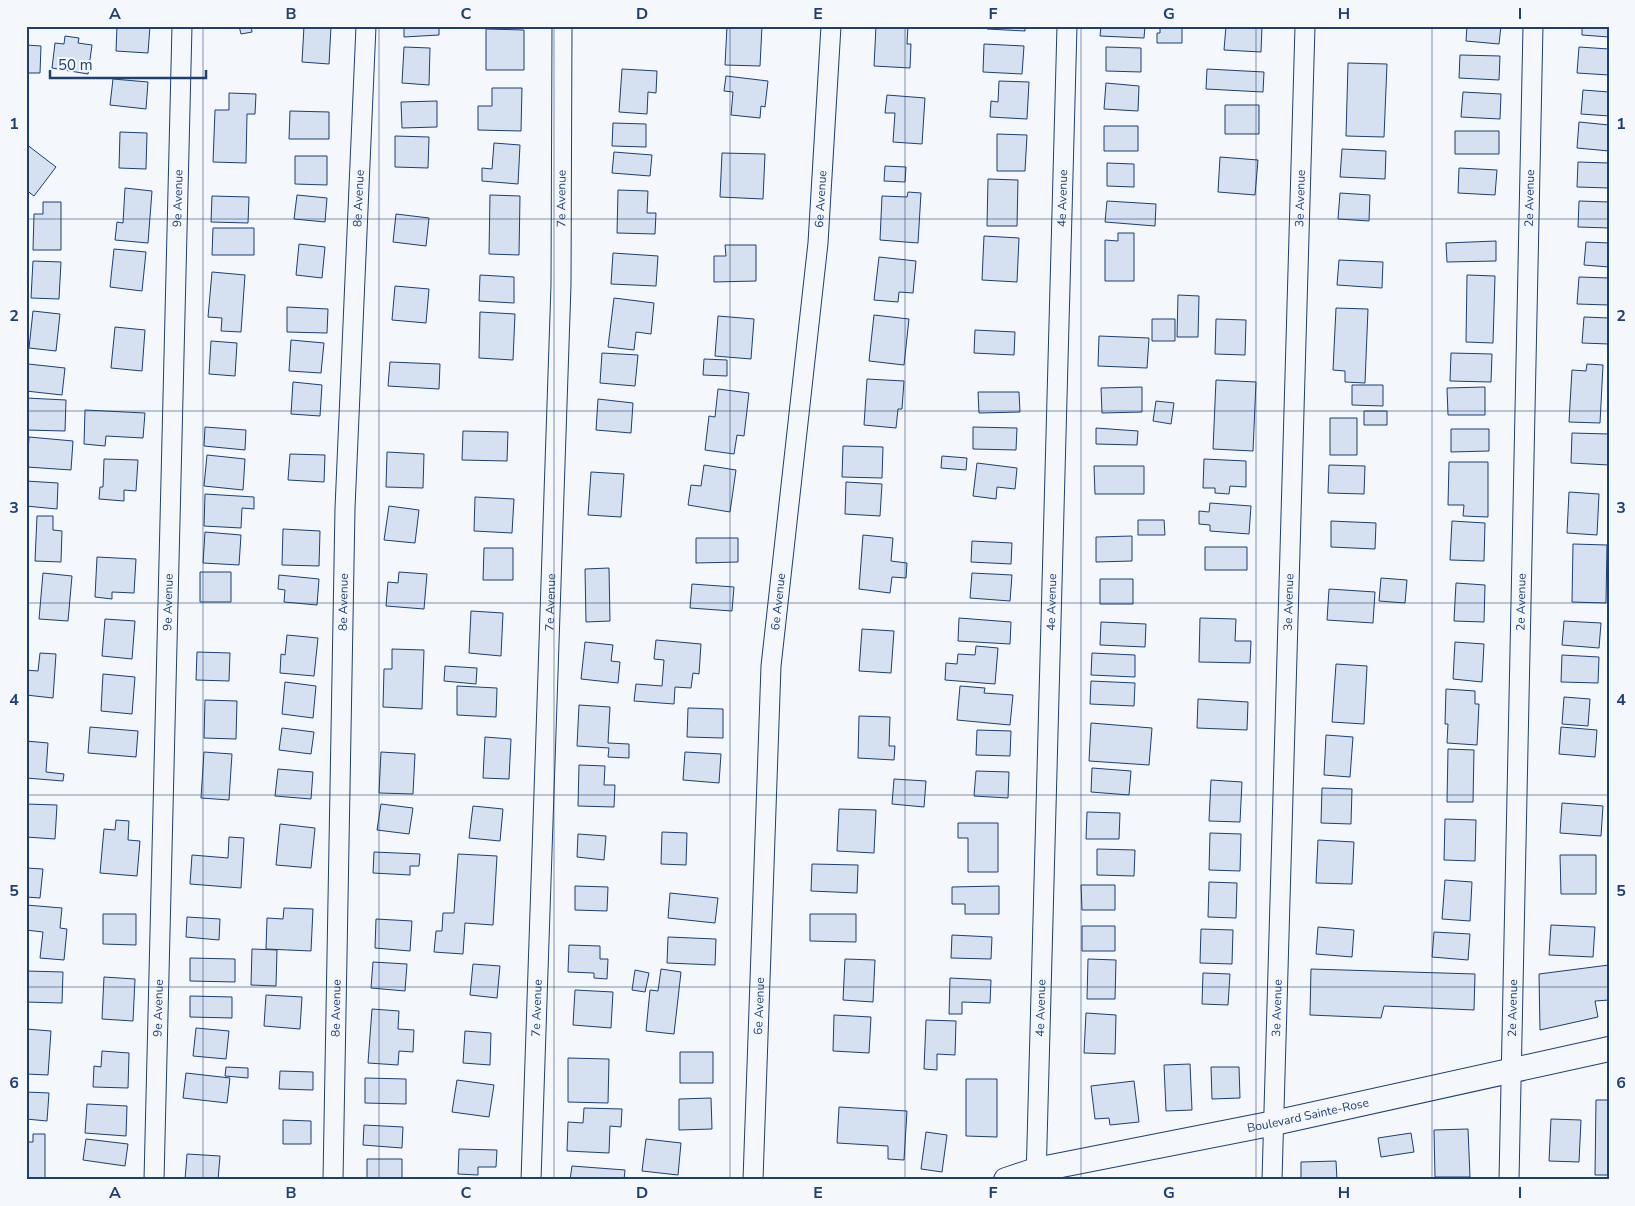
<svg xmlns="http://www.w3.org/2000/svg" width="1635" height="1206" viewBox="0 0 1635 1206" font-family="'Nunito Sans',sans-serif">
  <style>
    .building { fill: #d5e0f0; stroke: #1d3f73 }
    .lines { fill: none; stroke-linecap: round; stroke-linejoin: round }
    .minor-casing { stroke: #1d3f73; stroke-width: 21 }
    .tertiary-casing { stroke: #1d3f73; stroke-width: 26 }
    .minor { stroke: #f4f7fb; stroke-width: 19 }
    .tertiary { stroke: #f4f7fb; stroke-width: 24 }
    .grid { fill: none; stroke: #1d3f73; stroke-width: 1; stroke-opacity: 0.55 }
    .labels { text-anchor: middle; stroke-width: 4; stroke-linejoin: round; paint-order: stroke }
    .street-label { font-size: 12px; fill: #1d3f73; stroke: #f4f7fb }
    .neatline { fill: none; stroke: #1d3f73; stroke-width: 2 }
    .grid-label { font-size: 16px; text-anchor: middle; font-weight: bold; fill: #1d3f73 }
  </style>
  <rect width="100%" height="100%" fill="#f4f7fb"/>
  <path class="building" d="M117 26H150L148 53 116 51Z
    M239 26H251L252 32 241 34Z
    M304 26 331 27 329 64 302 62Z
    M404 26H439V35L404 37Z
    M727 26H762L760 66 725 65Z
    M876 26H908L907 44H911L910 68 874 66Z
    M987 26H1025V31L987 29Z
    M1101 26H1145L1144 38 1100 36Z
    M1160 26H1182V43H1157V33H1160Z
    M1226 26H1262L1261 52 1224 50Z
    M1467 26H1501L1499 44 1466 41Z
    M1582 26H1609V37L1582 35Z
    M486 29 524 30V70H486Z
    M65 36 79 38 78 43 92 45 88 74 52 68 55 43 64 44Z
    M984 44 1024 46 1022 74 983 72Z
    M26 45 41 46 40 73H26Z
    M404 47 430 48 429 85 402 83Z
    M1106 47 1141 48V72L1106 71Z
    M1579 47 1609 49V75L1577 73Z
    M1460 55 1500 56 1499 80 1459 78Z
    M1348 63 1387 64 1384 137 1346 136Z
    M622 69 657 71 656 93 648 92 647 114 619 112Z
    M1207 69 1264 72 1263 92 1206 89Z
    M726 76 768 81 765 107 761 106 760 118 731 115 733 92 724 91Z
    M113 79 148 82 146 109 110 105Z
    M999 81 1029 82 1027 119 990 117 991 101 998 102Z
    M1106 83 1139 86 1138 111 1104 109Z
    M492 88H522L521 131 478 130V106H492Z
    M1583 90 1609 92V116L1581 114Z
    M1463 92 1501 94 1500 119 1461 117Z
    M229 93 256 94 255 114H247L246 163 213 162 215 110H229Z
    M887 95 925 98 922 144 893 142 895 113H885Z
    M437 101V127L402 128 401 102Z
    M1225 105H1259V134H1225Z
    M290 111 329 112V139H289Z
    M1579 122 1609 125V151L1577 148Z
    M613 123 646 124V147L612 146Z
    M1104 126H1138V151H1104Z
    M1455 131H1499V154H1455Z
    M120 132 147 133 146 169 119 168Z
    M997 134 1027 135 1025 171H997Z
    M395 136 429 137 428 168 395 167Z
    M494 143 520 145 518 184 482 181V168L492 169Z
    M26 144 56 167 34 196 26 190Z
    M1342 149 1386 151 1385 179 1340 177Z
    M614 152 652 155 650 176 612 173Z
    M722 153 765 154 763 199 720 197Z
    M295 156H327V185L295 184Z
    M1220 157 1258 160 1255 195 1218 192Z
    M1578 162 1609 163V188L1577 187Z
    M1107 163 1134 164V187L1107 186Z
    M885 166 906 167 905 182 884 181Z
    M1459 168 1497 170 1495 195 1458 193Z
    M988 179 1018 180 1017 226H987Z
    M125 188 152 191 148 243 115 240 117 222 123 223Z
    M618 190 648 191 647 213H656L655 234 617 233Z
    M908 192 921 193 918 243 880 240 882 196 907 197Z
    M1340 193 1370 195 1369 221 1338 219Z
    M297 195 327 198 325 222 294 219Z
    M490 195 520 196 519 255 489 254Z
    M212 196 249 197 248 223 211 222Z
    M1107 201 1156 204 1155 226 1105 222Z
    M1579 201 1609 202V228L1578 227Z
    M43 202H61V250H33L34 214H43Z
    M396 214 429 218 426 246 393 242Z
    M213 228H254V255H212Z
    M1118 233H1134V281H1105V240L1118 241Z
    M984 236 1019 238 1017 282 982 280Z
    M1496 241V261L1447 262 1446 243Z
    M1586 242 1609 243V267L1584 265Z
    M299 244 325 247 322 278 296 275Z
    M725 245H756V281L714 282V256H726Z
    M114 249 146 252 142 291 110 287Z
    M613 253 658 256 656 286 611 284Z
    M879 257 916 261 913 293 899 292 898 302 874 300Z
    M1339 260 1383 262 1382 288 1337 285Z
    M33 261 61 262 59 299 31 298Z
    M212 272 245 275 241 332 221 331 222 318 208 317Z
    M480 275 514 277V303L479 301Z
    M1467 275 1495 276 1493 343 1466 342Z
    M1579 277 1609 278V305L1577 304Z
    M395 286 429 289 426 323 392 320Z
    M1178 295 1199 296 1198 337H1177Z
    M614 298 654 303 651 334 636 332 634 350 608 347Z
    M287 307 328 309 327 333 287 332Z
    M1336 308 1368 309 1365 383 1345 382V371L1333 370Z
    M33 311 60 314 56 351 29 348Z
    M480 312 515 314 513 360 479 358Z
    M874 315 909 319 904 365 869 361Z
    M718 316 754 319 751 359 715 356Z
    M1584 317 1609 318V344L1582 343Z
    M1152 319H1175V341H1152Z
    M1216 319 1246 320 1245 355 1215 354Z
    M115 327 145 330 142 371 111 368Z
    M975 330 1015 332 1014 355 974 353Z
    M1099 336 1149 338 1147 368 1098 366Z
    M291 340 324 343 321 373 289 371Z
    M211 341 237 343 235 376 209 374Z
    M602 353 638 355 635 386 600 383Z
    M1451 353 1492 354 1491 382 1450 381Z
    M704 359 727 360V376L703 375Z
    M390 362 440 364 439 389 388 386Z
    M28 364 65 368 62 395 26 391Z
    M1587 364 1603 365 1600 423 1569 422 1572 370 1586 371Z
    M867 379 904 381 902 409H898L896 428 864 425Z
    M1216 380 1256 382 1253 451 1213 449Z
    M293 382 322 385 320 416 291 414Z
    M1352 385H1383V406L1352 405Z
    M1142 387V412L1102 413 1101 388Z
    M1485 387V415H1448L1447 388Z
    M718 389 749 393 744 436 737 435 734 454 705 450 709 416 715 417Z
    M978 392H1019L1020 412 979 413Z
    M26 398 66 400 65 431 26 430Z
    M598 399 633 403 631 433 596 430Z
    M1156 401 1174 403 1171 424 1153 421Z
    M85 410 145 413 143 438 106 436 105 446 84 444Z
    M1364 411H1387V425H1364Z
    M1330 418H1357V455H1330Z
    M205 427 246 430 245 450 204 446Z
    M973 427 1017 428 1016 450 973 449Z
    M1096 428 1138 431 1137 445 1096 444Z
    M1451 429H1489V451L1451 452Z
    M463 431 508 432 507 461 462 460Z
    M1572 433 1609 434V465L1571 463Z
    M29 437 73 441 71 470 27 467Z
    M843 446 883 447 882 478 842 477Z
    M387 452 424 454 423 488 386 487Z
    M290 454 325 455 324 482 288 480Z
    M207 455 245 459 243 490 204 486Z
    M942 456 967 458 966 470 941 468Z
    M104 459 138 460 136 491 124 490V501L99 499 100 487H103Z
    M1204 459 1246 461V487L1230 486 1229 494 1215 493V488H1203Z
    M1449 462H1488V517L1463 516 1464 505H1448Z
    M977 463 1017 468 1015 489 997 487 996 499 973 496Z
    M704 465 736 470 730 512 688 505 691 485 701 486Z
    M1329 465 1365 466 1364 494 1328 493Z
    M1094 466H1144V494H1095Z
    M591 472 624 474 621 517 588 515Z
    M26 481 58 483 57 509 26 506Z
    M846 482 882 484 880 516 845 514Z
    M1569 492 1599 494 1597 535 1567 533Z
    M205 494 254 497V509L242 508 241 528 204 526Z
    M475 497 514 499 512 533 474 531Z
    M1210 503 1251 506 1249 534 1210 531V525L1199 524V511L1209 512Z
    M389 506 419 510 415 543 384 540Z
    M37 516H53V530L62 531 61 562 35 561Z
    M1138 520H1164L1165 535H1138Z
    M1331 521 1376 523 1375 549 1331 547Z
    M1452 521 1485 523 1484 561 1450 560Z
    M283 529 320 531 319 566 282 565Z
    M205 532 241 535 239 565 203 563Z
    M863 535 893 538 891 561 907 563 906 578 892 577 890 593 859 589Z
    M1132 536V561L1096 562V537Z
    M696 538H738V562L696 563Z
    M972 541 1012 543 1011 564 971 562Z
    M1573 544 1607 545 1606 603 1572 602Z
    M1205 547H1247V570H1205Z
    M484 548H513V580H483Z
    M97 557 136 559 134 593 112 592V599L95 597Z
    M609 568 610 621 586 622 585 569Z
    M200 572H231V602H200Z
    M399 572 427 574 424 609 386 606 388 582 398 583Z
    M43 573 72 576 68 621 39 619Z
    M972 573 1012 575 1010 601 970 598Z
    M279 575 319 579 317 605 284 602 285 590 278 589Z
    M1381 578 1407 580 1405 603 1379 601Z
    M1100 579H1133V604H1100Z
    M1456 583 1485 585 1484 622 1454 621Z
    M692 584 734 587 732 611 690 608Z
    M1329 589 1375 592 1373 623 1327 620Z
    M471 611 503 613 501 656 469 653Z
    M959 618 1011 622 1010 644 958 641Z
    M1200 618 1236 619 1235 641H1251L1250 663 1199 662Z
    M105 619 135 621 132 659 102 656Z
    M1564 621 1601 623 1599 648 1562 645Z
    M1101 622 1146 624 1145 647 1100 645Z
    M862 629 894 631 891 673 859 671Z
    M287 635 318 638 314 676 280 673 281 654 285 655Z
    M656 640 701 644 699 674 693 673 691 688 675 687 674 704 634 701 636 684 662 686 664 660 654 659Z
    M585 642 613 645 611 661 620 662 618 683 581 679Z
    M1455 642 1484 644 1482 682 1453 679Z
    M976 646 998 648 995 684 945 680 946 663 957 664 958 654 975 655Z
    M392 649 424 650 422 709 383 707 384 669H392Z
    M197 652 230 653 229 681 196 680Z
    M40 653 56 654 53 698 26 695V670L38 671Z
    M1092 653 1135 655V677L1091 675Z
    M1562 655 1599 657 1598 683 1561 682Z
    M1336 664 1367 666 1364 724 1332 722Z
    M445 666 477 668 476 684 444 681Z
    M103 674 135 677 132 714 101 711Z
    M1091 681 1135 683 1134 706 1090 704Z
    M285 682 316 686 313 718 282 714Z
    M457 686 497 688 496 717 457 715Z
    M960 686 985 688 984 693 1013 695 1010 725 957 720Z
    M1446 689 1475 691V704H1479L1477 745 1447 743 1448 724H1445Z
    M1564 697 1590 699 1588 726 1562 724Z
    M1198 699 1248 702 1247 730 1197 728Z
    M205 700 237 701 236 739 204 738Z
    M579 705 610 707 608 743 629 744V758L608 757 609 748 577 746Z
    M688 708 723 709V738L687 737Z
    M859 716 890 717 889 746H895L894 760 858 758Z
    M1091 723 1152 728 1149 765 1089 761Z
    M90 727 138 731 136 757 88 753Z
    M1561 727 1597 730 1595 757 1559 754Z
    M282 728 314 732 311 754 279 750Z
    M977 730 1011 731 1010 756 976 755Z
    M1326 735 1353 737 1350 777 1324 775Z
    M485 737 511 739 509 779 483 778Z
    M26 741 48 743 46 772 64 774 63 781 26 778Z
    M1448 749 1474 750 1473 802H1447Z
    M204 752 232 754 229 800 201 798Z
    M381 752 415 754 413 794 379 793Z
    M685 752 721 754 719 783 683 780Z
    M579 765 605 766 604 785H615L614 807 578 806Z
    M1092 768 1131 771 1129 795 1091 792Z
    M278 769 313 772 311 799 275 796Z
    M976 771 1009 772 1008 798 974 796Z
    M894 779 926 781 924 807 892 804Z
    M1211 780 1242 782 1240 822 1209 821Z
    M1322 788 1352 789 1351 824 1321 823Z
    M1562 803 1603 806 1601 836 1560 833Z
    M26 804 57 805 55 839 26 837Z
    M381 804 413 808 409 834 377 830Z
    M473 806 503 809 500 841 469 838Z
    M839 809 876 810 874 853 837 851Z
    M1087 812 1120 813 1119 839H1086Z
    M1445 819 1476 820 1475 861 1444 860Z
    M116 820 129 821 128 840 140 841 137 876 100 873 104 829 115 830Z
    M958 823H998V872H968V838H958Z
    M280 824 315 828 311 868 276 865Z
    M662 832 687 833 686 865 661 864Z
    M1210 833 1241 834 1240 871 1209 870Z
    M578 834 606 836 604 860 577 857Z
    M229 837 244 838 241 888 190 884 192 855 228 858Z
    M1318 840 1354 842 1352 884 1316 883Z
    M1097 849 1135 850 1134 876 1097 875Z
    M374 852 420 854 419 866H410V875L373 873Z
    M458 854 497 856 493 925 465 923 463 954 434 952 436 931H442L443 913H454Z
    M1560 855H1596V894H1561Z
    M812 864 858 865 857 893 811 891Z
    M26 868 43 869 40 898 26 897Z
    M1445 880 1472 882 1470 921 1442 919Z
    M1209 882 1237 883 1236 918 1208 917Z
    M1081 885H1115V910H1082Z
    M575 886 608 887 607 911 575 910Z
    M999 886V914H965V904H952V887Z
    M670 893 718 898 715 923 668 918Z
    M26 905 62 908 60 928 67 929 64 960 40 958 43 932 26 930Z
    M284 908 313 909 311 951 266 949 267 918 283 919Z
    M103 914H136V945L103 944Z
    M810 914H856V942L810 941Z
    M187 917 220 919 219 940 186 937Z
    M376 919 412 921 410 951 375 948Z
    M1551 925 1595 927 1593 957 1549 955Z
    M1082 926H1115V951H1082Z
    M1318 927 1354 930 1352 957 1316 954Z
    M1201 929 1233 930 1232 964 1200 963Z
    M1434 932 1470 934 1468 960 1432 957Z
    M952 935 992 937 991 959 951 958Z
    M668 937 716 939 715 965 667 963Z
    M569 945 600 946V959H608L607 979 594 978V973L568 972Z
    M252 949 277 950 276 986 251 985Z
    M190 958 235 959V982L190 981Z
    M845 959 875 960 873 1002 843 1000Z
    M1088 959 1116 960 1115 999H1087Z
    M373 962 407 964 405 991 371 988Z
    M473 964 500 966 497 998 470 995Z
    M1609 965V1000L1595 1001 1598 1017 1540 1030 1539 974Z
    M661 969 681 972 674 1034 646 1031 650 990 658 991Z
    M1311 969 1475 974 1474 1010 1384 1006 1381 1018 1310 1015Z
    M635 970 649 973 645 992 632 990Z
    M26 971 63 972 62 1003 26 1002Z
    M1203 973 1230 974 1228 1005 1202 1004Z
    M104 977 135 979 133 1021 102 1019Z
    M950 978 991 980 990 1003 962 1002V1014H949Z
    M575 990 613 992 611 1028 573 1025Z
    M266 995 302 997 300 1029 264 1026Z
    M190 996 232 997V1018L190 1017Z
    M372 1009 399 1011 398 1029 414 1030 413 1052 399 1051 398 1065 368 1063Z
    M1086 1013 1116 1015 1115 1054 1084 1053Z
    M834 1015 871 1017 869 1053 833 1051Z
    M926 1020 956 1021 955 1055 937 1054V1070L924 1069Z
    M196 1028 229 1031 226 1059 193 1056Z
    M26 1029 51 1031 48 1075 26 1074Z
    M465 1031 491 1033 490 1065 463 1063Z
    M102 1051 129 1053 128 1088 93 1087 94 1066 101 1067Z
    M680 1052H713V1083H680Z
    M568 1058 609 1059 608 1103 568 1102Z
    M1190 1064 1192 1110 1166 1111 1164 1065Z
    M226 1067 248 1068V1078L225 1076Z
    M1211 1067H1239L1240 1098 1212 1099Z
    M280 1071 313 1072V1090L279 1089Z
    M186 1073 230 1078 227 1103 183 1098Z
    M365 1078 406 1079V1104L365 1103Z
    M966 1079H997V1137L966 1136Z
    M457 1080 494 1085 489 1117 452 1112Z
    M1134 1081 1139 1122 1110 1125 1109 1118 1095 1119 1091 1086Z
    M26 1092 49 1093 47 1121 26 1119Z
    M711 1098 712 1129 679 1130V1099Z
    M1596 1100H1609V1175H1595Z
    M87 1104 127 1106 126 1136 85 1133Z
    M839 1107 907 1111 904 1160 888 1159V1146L837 1143Z
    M584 1108 622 1109 621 1127 610 1126 609 1153 567 1151 568 1122 583 1123Z
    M1551 1119 1581 1120 1579 1162 1549 1161Z
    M283 1120 311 1121V1144H283Z
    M364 1125 403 1127 402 1148 363 1145Z
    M1468 1129 1470 1177H1435L1434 1130Z
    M926 1132 947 1135 942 1172 921 1169Z
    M1411 1133 1414 1152 1381 1157 1378 1138Z
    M33 1134H45V1179H26V1142H33Z
    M86 1139 128 1144 125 1166 83 1160Z
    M646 1139 681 1143 678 1175 642 1171Z
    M459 1149 497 1150 496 1167H478V1175L458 1174Z
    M187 1154 220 1156 218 1180H185Z
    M367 1159H402V1180H367Z
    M1336 1161 1337 1180H1301V1162Z
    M572 1166 625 1170 624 1180H570Z"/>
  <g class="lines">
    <g class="minor-casing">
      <g id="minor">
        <path id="s1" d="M154 1180 182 26"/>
        <path id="s2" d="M333 1180 345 508 366 26"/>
        <path id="s3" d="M531 1180 561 285 562 26"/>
        <path id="s4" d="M753 1180 771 666 818 243 831 26"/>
        <path id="s5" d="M1036 1180 1067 26"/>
        <path id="s6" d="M1272 1180 1305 26"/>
        <path id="s7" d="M1509 1180 1533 26"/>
      </g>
    </g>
    <g class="tertiary-casing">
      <g id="tertiary">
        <path id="s8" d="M1006 1180 1036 1170 1274 1123 1609 1049"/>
      </g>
    </g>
    <use href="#minor" class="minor"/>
    <use href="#tertiary" class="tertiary"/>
  </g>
  <path class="grid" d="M203 26V1180M379 26V1180M554 26V1180M730 26V1180M905 26V1180M1081 26V1180M1256 26V1180M1432 26V1180M26 219H1609M26 411H1609M26 603H1609M26 795H1609M26 987H1609"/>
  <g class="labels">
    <g class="street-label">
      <text dy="4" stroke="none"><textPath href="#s1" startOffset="982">9e Avenue</textPath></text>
      <text dy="4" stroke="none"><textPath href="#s2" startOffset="982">8e Avenue</textPath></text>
      <text dy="4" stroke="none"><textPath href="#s3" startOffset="982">7e Avenue</textPath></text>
      <text dy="4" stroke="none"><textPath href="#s5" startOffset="982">4e Avenue</textPath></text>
      <text dy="4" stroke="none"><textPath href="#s6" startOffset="982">3e Avenue</textPath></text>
      <text dy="4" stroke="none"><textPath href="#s7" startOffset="982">2e Avenue</textPath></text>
      <text dy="4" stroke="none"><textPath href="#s4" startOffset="984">6e Avenue</textPath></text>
      <text dy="4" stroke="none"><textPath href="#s4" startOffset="579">6e Avenue</textPath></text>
      <text dy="4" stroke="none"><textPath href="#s1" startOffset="578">9e Avenue</textPath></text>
      <text dy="4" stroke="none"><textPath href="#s2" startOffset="578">8e Avenue</textPath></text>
      <text dy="4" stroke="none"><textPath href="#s3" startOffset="578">7e Avenue</textPath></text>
      <text dy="4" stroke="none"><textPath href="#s5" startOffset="578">4e Avenue</textPath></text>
      <text dy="4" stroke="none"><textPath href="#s6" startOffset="578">3e Avenue</textPath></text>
      <text dy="4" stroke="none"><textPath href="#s7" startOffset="578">2e Avenue</textPath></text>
      <text dy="4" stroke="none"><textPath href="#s4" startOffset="174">6e Avenue</textPath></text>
      <text dy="4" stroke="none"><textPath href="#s1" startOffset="172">9e Avenue</textPath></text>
      <text dy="4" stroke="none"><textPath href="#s2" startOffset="172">8e Avenue</textPath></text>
      <text dy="4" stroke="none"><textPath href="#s3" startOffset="172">7e Avenue</textPath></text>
      <text dy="4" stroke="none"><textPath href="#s5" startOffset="172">4e Avenue</textPath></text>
      <text dy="4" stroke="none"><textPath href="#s6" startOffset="172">3e Avenue</textPath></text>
      <text dy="4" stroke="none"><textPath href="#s7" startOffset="172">2e Avenue</textPath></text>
      <text dy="4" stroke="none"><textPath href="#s8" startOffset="309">Boulevard Sainte-Rose</textPath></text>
    </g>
  </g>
  <rect width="1635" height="1206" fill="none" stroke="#f4f7fb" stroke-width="55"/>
  <path d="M50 70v8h156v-8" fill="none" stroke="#1d3f73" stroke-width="2.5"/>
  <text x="58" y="70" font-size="15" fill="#1d3f73" stroke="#f4f7fb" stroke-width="4" paint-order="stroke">50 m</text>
  <rect x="28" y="28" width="1580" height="1150" class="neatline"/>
  <g class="grid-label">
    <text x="115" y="19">A</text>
    <text x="291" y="19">B</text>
    <text x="466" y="19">C</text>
    <text x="642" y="19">D</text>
    <text x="818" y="19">E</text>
    <text x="993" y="19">F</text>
    <text x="1169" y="19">G</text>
    <text x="1344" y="19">H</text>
    <text x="1520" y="19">I</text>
    <text x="14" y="129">1</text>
    <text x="1621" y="129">1</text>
    <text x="14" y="321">2</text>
    <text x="1621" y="321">2</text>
    <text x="14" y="513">3</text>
    <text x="1621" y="513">3</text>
    <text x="14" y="705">4</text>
    <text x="1621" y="705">4</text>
    <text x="14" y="896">5</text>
    <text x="1621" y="896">5</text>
    <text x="14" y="1088">6</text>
    <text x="1621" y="1088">6</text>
    <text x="115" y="1198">A</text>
    <text x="291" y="1198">B</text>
    <text x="466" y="1198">C</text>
    <text x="642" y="1198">D</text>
    <text x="818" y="1198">E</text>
    <text x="993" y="1198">F</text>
    <text x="1169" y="1198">G</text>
    <text x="1344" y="1198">H</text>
    <text x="1520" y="1198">I</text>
  </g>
</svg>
